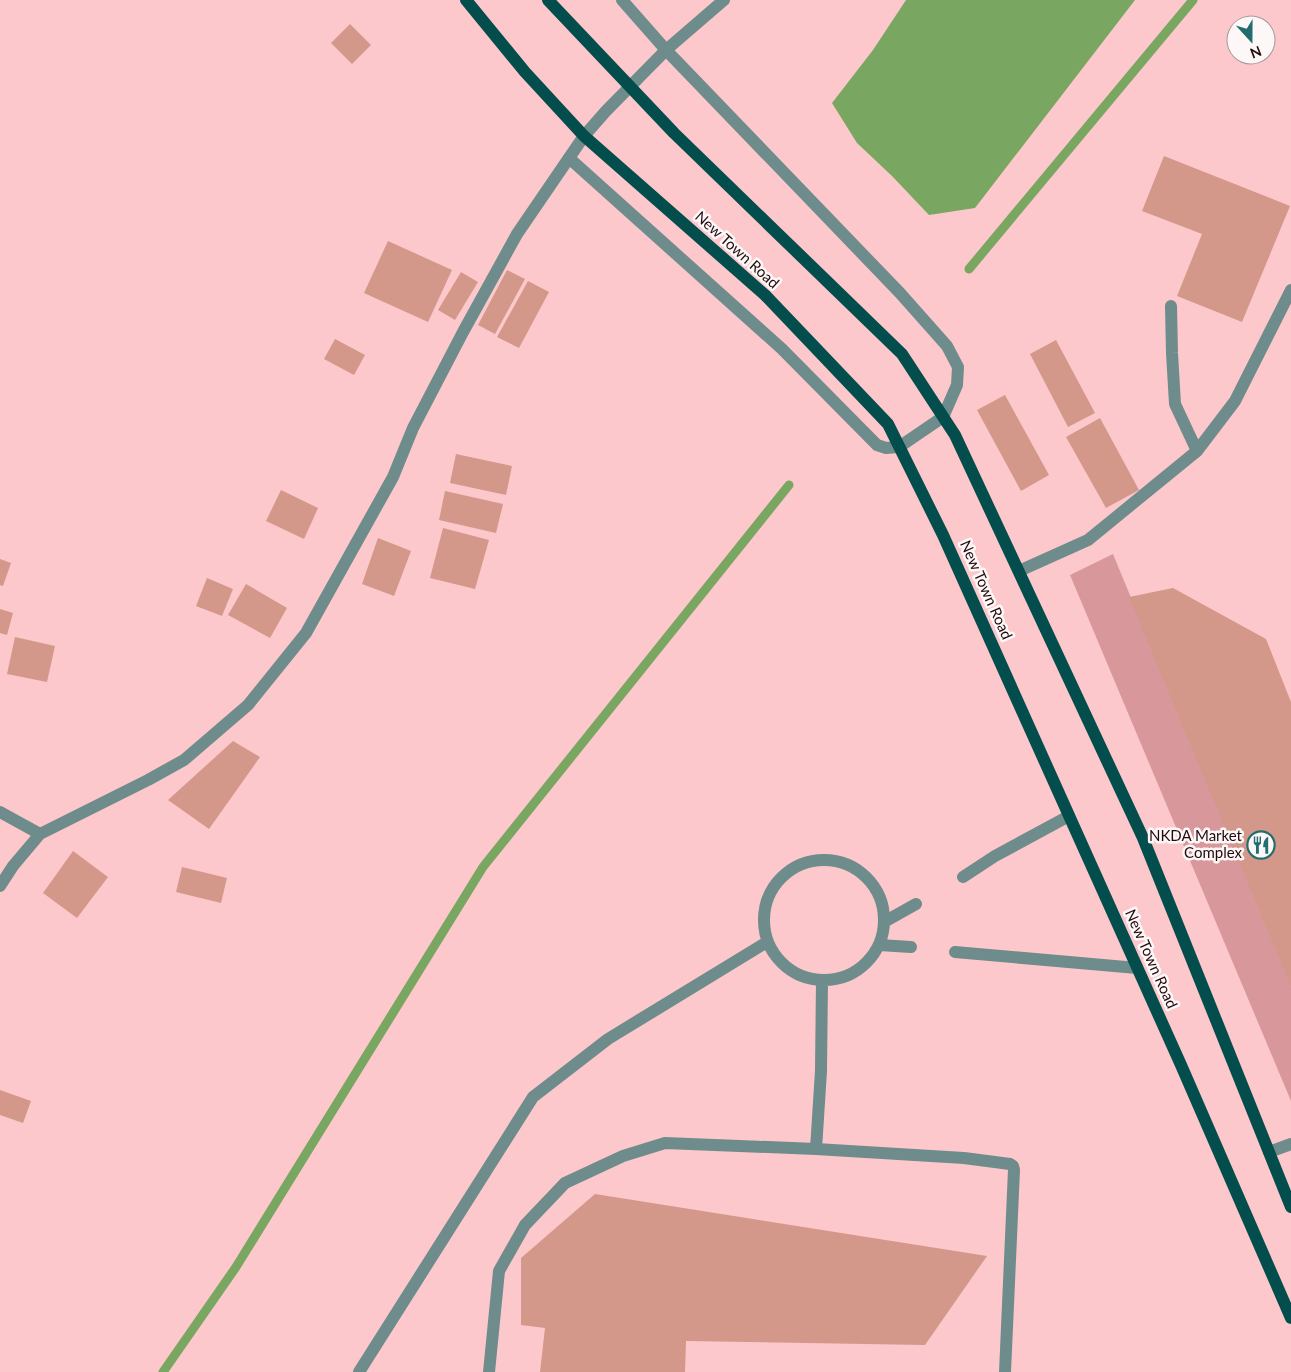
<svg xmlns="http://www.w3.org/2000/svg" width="1291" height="1372" viewBox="0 0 1291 1372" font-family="Lato,sans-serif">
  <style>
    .green { fill: #d8989b }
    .water { fill: #79a661 }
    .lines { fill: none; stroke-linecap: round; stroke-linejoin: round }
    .stream { stroke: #79a661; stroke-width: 9 }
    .building { fill: #d39889 }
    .lane { stroke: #6e8c8b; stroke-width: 12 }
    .street { stroke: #6e8c8b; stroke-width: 12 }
    .primary { stroke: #044d4d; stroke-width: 12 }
    .labels { text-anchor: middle; stroke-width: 5; stroke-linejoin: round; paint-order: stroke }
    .street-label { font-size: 15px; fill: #210b0e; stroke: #fef7f7 }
    .poi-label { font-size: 15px; fill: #210b0e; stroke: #fef7f7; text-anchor: end }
  </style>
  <rect width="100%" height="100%" fill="#fdc8cb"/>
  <path class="green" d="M1113 554 1291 986V1101L1070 575Z"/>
  <path class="water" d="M906 0H1135L975 208 929 215 892 176 857 143 832 103 873 50Z"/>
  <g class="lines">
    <path class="stream" d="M969 269 1193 0
      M163 1372 236 1267 483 867 789 485"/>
  </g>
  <path class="building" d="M350 24 371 45 352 64 331 43Z
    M1164 156 1290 206 1242 322 1177 296 1202 234 1142 211Z
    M388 241 452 270 428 322 364 293Z
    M507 270 525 279 495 334 478 325Z
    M461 272 478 282 455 320 438 310Z
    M528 281 549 292 519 348 497 337Z
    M335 339 365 355 354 375 324 359Z
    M1056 340 1095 413 1068 427 1030 354Z
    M1005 395 1049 475 1021 491 977 410Z
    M1100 418 1139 490 1106 508 1066 437Z
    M456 454 512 466 506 495 450 483Z
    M281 490 318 508 304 539 266 521Z
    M445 491 503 504 496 533 439 520Z
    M443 528 489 540 475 589 430 578Z
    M378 538 411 551 394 596 362 584Z
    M0 559 11 563 3 586 0 585Z
    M207 578 233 589 222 616 196 606Z
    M246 584 287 608 270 638 228 615Z
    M1173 588 1266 639 1291 702V987L1129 597Z
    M0 609 13 613 7 635 0 633Z
    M15 637 55 646 47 682 7 674Z
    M233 741 260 757 209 829 168 800Z
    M73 851 108 877 77 918 43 893Z
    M182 867 227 878 221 903 176 892Z
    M0 1090 31 1101 23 1123 0 1115Z
    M595 1194 987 1256 925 1345 686 1341 685 1372H540L545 1328 521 1325V1258Z"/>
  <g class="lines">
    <path class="lane" d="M569 158 782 349 877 445 886 448 899 447 943 417 957 385 958 367 947 346 900 293 666 50 622 0
      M1171 306 1172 353 1175 404 1197 451
      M1019 571 1088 540 1197 451 1235 401 1291 290
      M764 920a60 60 0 1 1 120 0a60 60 0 1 1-120 0Z
      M963 877 995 856 1069 816
      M884 922 916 904
      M879 945 911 947
      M955 952 1137 968
      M816 1149 964 1158 1010 1164 1013 1166 1014 1170 1005 1372
      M1269 1152 1291 1144
      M359 1372 533 1097 608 1039 767 942
      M489 1372 499 1271 525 1225 565 1183 623 1156 665 1143 816 1149 821 1071 822 981"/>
    <path class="street" d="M0 812 40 834
      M0 886 13 866 40 834 148 780 184 760 248 705 306 633 393 477 413 428 463 332 517 234 584 136 606 111 666 50 724 0"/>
    <path class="primary" d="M466 0 525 72 584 136 765 295 888 424 943 535 1181 1065 1291 1318
      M548 0 674 133 902 354 955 435 1143 838 1291 1207"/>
  </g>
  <defs>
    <g id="restaurant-ring" transform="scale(1.4375)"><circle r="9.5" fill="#fef7f7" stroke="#226d6d" stroke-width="1.5"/><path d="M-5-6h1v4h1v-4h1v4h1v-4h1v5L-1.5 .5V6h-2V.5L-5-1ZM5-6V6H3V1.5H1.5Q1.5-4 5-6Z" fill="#226d6d"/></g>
  </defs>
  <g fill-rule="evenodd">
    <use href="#restaurant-ring" x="1261" y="845"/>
  </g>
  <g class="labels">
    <g class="street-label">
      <text transform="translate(737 250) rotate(42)" y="5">New Town Road</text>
      <text transform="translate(986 590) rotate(66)" y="5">New Town Road</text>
      <text transform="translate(1151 959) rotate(66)" y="5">New Town Road</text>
    </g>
    <g class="poi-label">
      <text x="1242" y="841">NKDA Market<tspan x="1242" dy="17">Complex</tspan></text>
    </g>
  </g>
  <g transform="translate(1251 40) rotate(159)"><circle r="24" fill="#fef7f7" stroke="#a6999a"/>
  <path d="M0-4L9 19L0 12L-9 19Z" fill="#226d6d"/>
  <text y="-8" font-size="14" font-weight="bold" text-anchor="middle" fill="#210b0e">N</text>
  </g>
</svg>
